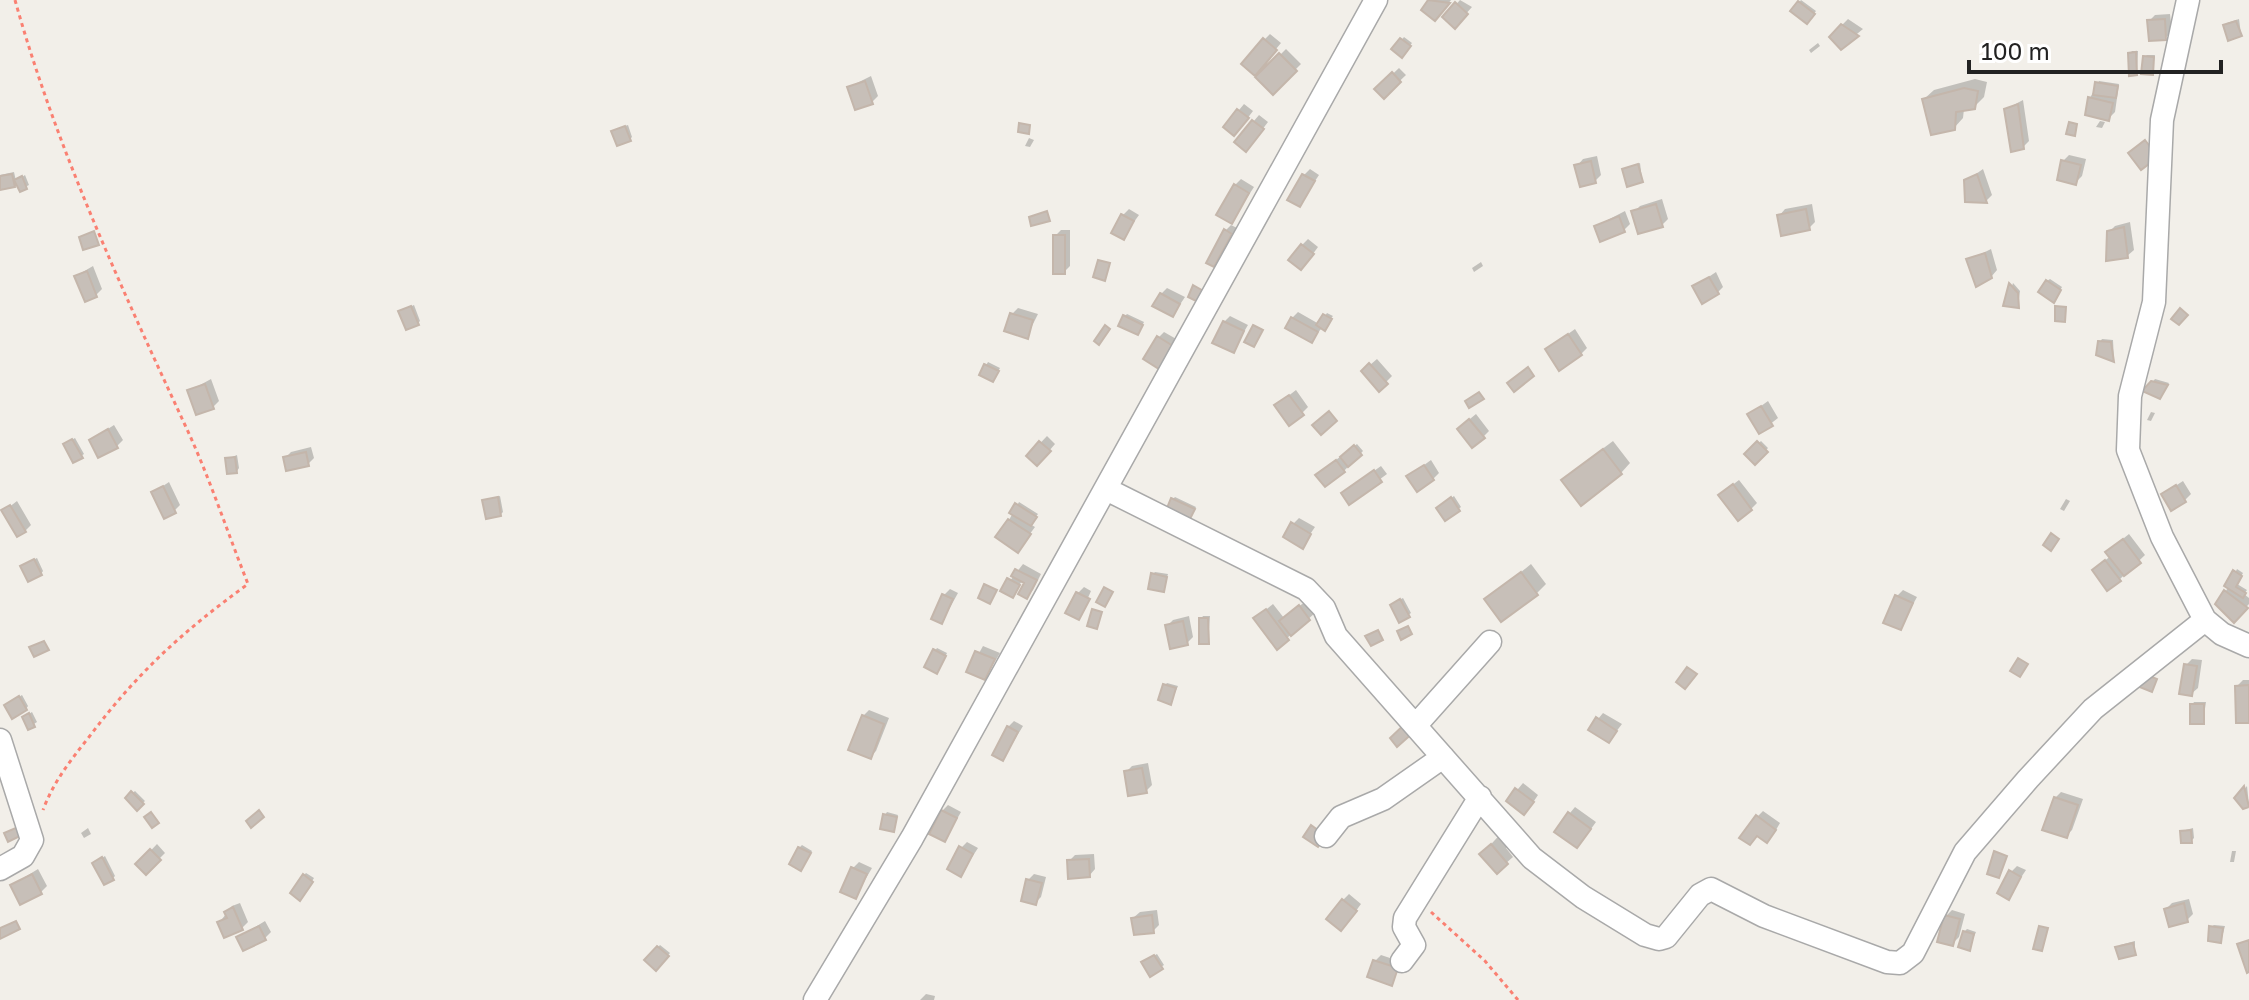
<svg xmlns="http://www.w3.org/2000/svg" width="2249" height="1000" viewBox="0 0 2249 1000" font-family="'Golos Text',sans-serif">
  <style>
    .shadow { fill: #0003 }
    .building { fill: #c7bfb8; stroke: #c4b6ab; stroke-width: 2 }
    .lines { fill: none; stroke-linecap: round; stroke-linejoin: round }
    .minor-casing { stroke: #a9a9a9; stroke-width: 25 }
    .path { stroke: #fa8072; stroke-width: 3; stroke-dasharray: 4 4; stroke-linecap: butt }
    .minor { stroke: #fff; stroke-width: 22 }
  </style>
  <rect width="100%" height="100%" fill="#f2efe9"/>
  <path class="shadow" d="M1431 0H1451L1441 13 1424 9Z
    M1460 0 1472 7 1455 26 1445 17Z
    M1801 0 1816 11 1807 22 1793 11Z
    M2170 14 2172 32 2165 38 2149 21 2155 15Z
    M1848 19 1863 29 1841 47 1842 25Z
    M2239 19 2241 34 2225 26 2227 23Z
    M1270 34 1281 43 1261 67 1264 40Z
    M1404 37 1412 43 1402 55 1394 49Z
    M1818 43 1820 46 1811 53 1809 50Z
    M1286 49 1301 64 1273 92 1258 77Z
    M2132 51H2138L2137 73 2130 54Z
    M2147 55H2155L2152 73 2144 57Z
    M1399 68 1406 75 1384 96 1377 89Z
    M871 76 878 96 872 102 849 87Z
    M1975 79 1987 82 1984 97 1974 107 1964 109 1963 118 1954 128 1924 99 1934 90Z
    M2099 81 2119 84 2115 112 2109 118 2090 98Z
    M2023 100 2029 141 2023 147 2006 109Z
    M1244 104 1253 111 1240 128 1225 127Z
    M1259 115 1268 122 1252 143 1237 141Z
    M2100 121 2105 122 2102 128 2096 127Z
    M628 125 632 137 630 139 616 129Z
    M1029 138 1034 140 1030 147 1025 146Z
    M2069 155 2086 159 2082 176 2076 182 2063 161Z
    M1597 156 1601 175 1595 181 1577 166 1583 159Z
    M1640 163 1642 180 1624 170 1626 168Z
    M1310 169 1319 175 1299 205 1304 175Z
    M1983 169 1992 195 1986 201 1967 200 1966 181Z
    M14 172 16 181 25 175 29 185 21 189 17 181 0 188V175Z
    M1241 179 1254 187 1231 222 1235 185Z
    M1662 199 1668 219 1662 225 1634 212 1640 206Z
    M1812 204 1815 222 1809 228 1779 216 1785 209Z
    M1129 209 1139 215 1123 237V215Z
    M1625 211 1630 224 1624 230 1596 226Z
    M2130 222 2134 250 2127 256 2109 232 2115 226Z
    M1231 225 1237 228 1214 265 1225 231Z
    M1061 230H1070V266L1064 272 1055 236Z
    M1308 239 1318 247 1307 262 1302 245Z
    M1991 249 1997 270 1991 277 1969 260Z
    M1481 262 1483 266 1474 272 1472 268Z
    M93 266 102 289 96 295 76 276Z
    M1716 272 1723 287 1717 293 1695 286Z
    M2050 279 2062 287 2056 298 2047 281Z
    M2013 283 2020 291 2018 306 2006 304Z
    M1167 288 1185 297 1173 315 1161 294Z
    M414 305 420 321 418 323 401 311Z
    M1018 308 1038 314 1027 336 1012 314Z
    M1298 312 1319 324 1327 313 1333 316 1311 340 1292 318Z
    M1127 314 1144 322 1140 330 1125 316Z
    M1230 316 1248 325 1233 350 1224 322Z
    M1575 329 1587 348 1581 354 1547 349Z
    M1164 332 1178 340 1165 360 1158 338Z
    M2102 339 2113 340 2114 360 2100 342Z
    M1377 359 1392 376 1379 389 1363 371Z
    M988 362 1000 368 995 377 981 374Z
    M211 379 219 401 213 407 189 391Z
    M2155 379 2169 383 2162 394 2146 390Z
    M1296 390 1308 407 1302 413 1283 400Z
    M1768 401 1778 418 1760 432 1750 414Z
    M2151 412 2155 413 2151 421 2147 420Z
    M1476 414 1489 431 1483 437 1465 423Z
    M114 425 123 440 117 446 91 440Z
    M1047 436 1055 444 1043 458 1028 456Z
    M75 438 84 454 81 456 68 442Z
    M1613 441 1630 463 1621 473 1573 471Z
    M1761 441 1768 448 1755 462 1747 454Z
    M1357 444 1363 451 1344 471 1324 469Z
    M311 447 314 458 308 464 285 458 291 452Z
    M237 455 239 468 237 471 227 459Z
    M1431 460 1439 473 1433 479 1409 476Z
    M1381 466 1387 474 1349 502 1350 488Z
    M1739 480 1757 503 1751 509 1727 489Z
    M2183 481 2191 494 2185 500 2163 494Z
    M169 482 180 505 174 511 154 492Z
    M500 496 503 512 501 514 484 500Z
    M1454 496 1461 507 1446 519 1440 506Z
    M1175 497 1196 507 1192 514 1173 499Z
    M2066 499 2070 501 2064 511 2060 509Z
    M17 501 31 525 25 531 4 511Z
    M1019 502 1038 514 1030 524 1035 527 1018 550 1009 520Z
    M1299 518 1315 527 1302 546 1293 524Z
    M2129 534 2145 555 2119 580 2100 564 2111 556 2114 546Z
    M37 558 43 571 41 574 25 564Z
    M1023 564 1041 574 1033 590 1027 596 1026 582 1022 580 1016 593 1003 590Z
    M1531 564 1546 584 1536 594 1487 600Z
    M2237 569 2243 573 2237 584 2247 590 2244 594 2249 598V604L2234 620 2226 591Z
    M1155 572 1168 574 1163 590 1153 574Z
    M1084 587 1091 591 1079 618 1078 593Z
    M950 589 958 593 942 622 944 595Z
    M1903 590 1917 597 1900 628 1897 596Z
    M1403 598 1411 613 1408 615 1395 602Z
    M1306 601 1315 613 1277 647 1262 613 1273 604 1284 618Z
    M1189 616 1193 637 1187 643 1167 626 1173 620Z
    M1203 616H1210L1208 642 1201 619Z
    M983 646 1000 653 985 678 969 671Z
    M937 648 947 653 939 669 935 651Z
    M2192 659 2202 660 2198 688 2191 694 2186 665Z
    M2243 680H2249V721L2237 686Z
    M1167 683 1178 686 1171 702 1165 685Z
    M22 695 28 706 26 709 9 703Z
    M2194 702H2206L2203 722 2192 705Z
    M869 710 889 718 876 751 870 757 863 716Z
    M32 712 37 722 29 727 27 715Z
    M1603 713 1622 724 1609 741 1598 719Z
    M1014 721 1023 726 1003 759 1008 727Z
    M1148 763 1152 785 1146 791 1126 772 1132 766Z
    M1523 783 1538 795 1530 807 1508 801Z
    M2247 786 2249 805 2244 807 2237 798Z
    M135 791 145 801 137 808 127 798Z
    M2061 792 2083 799 2072 830 2066 836 2055 798Z
    M948 805 961 812 945 840 942 811Z
    M1575 807 1596 822 1583 840 1570 813Z
    M1763 811 1780 823 1773 835 1757 817Z
    M887 812 898 815 893 830 885 815Z
    M88 828 91 834 84 838 81 833Z
    M1506 828 1516 838 1506 848 1513 857 1497 871 1482 854Z
    M2193 828 2194 838 2191 841 2182 831Z
    M967 842 978 848 961 874V848Z
    M157 844 165 853 146 872 138 864Z
    M802 845 812 851 803 866 799 848Z
    M2232 851H2236L2234 862H2230Z
    M1094 854 1095 869 1089 876 1069 861 1075 855Z
    M105 856 115 876 113 878 97 861Z
    M859 862 872 868 855 897 853 868Z
    M2017 866 2026 870 2008 897 2011 872Z
    M38 869 47 886 41 892 12 885Z
    M306 873 314 878 303 896 304 875Z
    M1034 874 1046 877 1041 897 1035 903 1028 880Z
    M1349 894 1361 904 1347 923 1343 900Z
    M2189 899 2193 914 2187 920 2166 909 2172 903Z
    M240 903 248 922 242 928 219 923 232 906Z
    M1157 910 1159 925 1153 931 1133 918 1140 912Z
    M1952 910 1965 914 1959 937 1953 943 1946 916Z
    M265 921 271 932 265 938 239 937Z
    M2214 925 2225 926 2221 941 2211 927Z
    M1967 929 1976 932 1969 948 1964 932Z
    M2135 941V953L2118 948 2120 945Z
    M660 945 670 953 656 968 647 960Z
    M1157 954 1164 965 1161 967 1146 960Z
    M1381 955 1402 962 1391 983 1375 961Z
    M926 994 935 996 934 1000H920Z"/>
  <path class="building" d="M1428 0 1450 3 1435 21 1421 10Z
    M1798 1 1815 14 1807 24 1790 11Z
    M1455 2 1468 14 1455 29 1442 17Z
    M2165 19 2166 40 2149 41 2147 20Z
    M2236 21 2242 36 2228 41 2223 25Z
    M1841 24 1859 36 1841 50 1829 37Z
    M1263 38 1277 50 1255 76 1241 64Z
    M1400 38 1411 46 1402 58 1391 49Z
    M2136 52 2137 75 2129 76 2128 53Z
    M1279 53 1297 71 1273 95 1255 77Z
    M2143 56 2154 57 2153 75 2141 74Z
    M1392 72 1401 82 1384 99 1374 89Z
    M865 81 873 104 855 110 847 87Z
    M2095 82 2118 86 2116 98 2093 95Z
    M1964 88 1978 91 1975 109 1956 112 1955 130 1931 135 1922 99Z
    M2088 97 2113 103 2109 121 2085 115Z
    M2018 104 2024 149 2011 152 2004 109Z
    M1237 109 1249 118 1234 136 1223 127Z
    M1252 120 1264 129 1246 152 1234 142Z
    M2069 122 2077 124 2075 136 2066 134Z
    M1019 123 1030 125 1029 134 1018 132Z
    M625 126 631 141 617 146 611 131Z
    M2145 140 2158 157 2141 170 2128 153Z
    M2061 160 2081 165 2076 185 2057 180Z
    M1591 161 1596 183 1580 187 1574 165Z
    M1638 164 1643 182 1627 187 1622 169Z
    M12 174 15 187 0 190V176Z
    M1302 174 1315 181 1300 207 1287 200Z
    M1977 174 1987 203 1965 202 1964 180Z
    M22 176 27 189 20 192 14 180Z
    M1234 184 1249 193 1232 224 1216 215Z
    M1656 204 1663 227 1638 234 1631 211Z
    M1806 209 1810 230 1781 236 1777 215Z
    M1047 211 1050 221 1031 226 1029 217Z
    M1121 214 1134 221 1124 240 1111 233Z
    M1619 216 1625 232 1600 242 1594 226Z
    M2124 227 2128 258 2106 261 2107 231Z
    M1224 229 1232 234 1214 267 1206 263Z
    M94 231 99 245 83 250 79 237Z
    M1053 235H1065V274H1053Z
    M1301 244 1314 254 1301 270 1288 260Z
    M1985 253 1992 278 1976 287 1966 259Z
    M1098 260 1110 263 1105 281 1093 277Z
    M87 271 97 297 85 302 74 276Z
    M1709 277 1719 294 1702 304 1692 286Z
    M2046 280 2061 290 2054 303 2038 292Z
    M2009 283 2018 293 2019 308 2003 306Z
    M1193 285 1205 292 1200 303 1188 297Z
    M1160 293 1180 304 1173 317 1152 306Z
    M411 306 419 325 406 330 398 311Z
    M2055 306 2066 307 2065 322 2055 321Z
    M2180 308 2188 315 2179 325 2171 319Z
    M1010 313 1033 320 1028 339 1004 331Z
    M1323 314 1332 319 1325 331 1316 325Z
    M1123 315 1143 325 1138 335 1118 326Z
    M1291 317 1318 332 1312 343 1285 328Z
    M1223 321 1244 331 1234 353 1212 343Z
    M1105 325 1110 329 1099 345 1094 341Z
    M1253 325 1263 330 1254 347 1244 342Z
    M1568 334 1582 355 1559 371 1545 349Z
    M1157 336 1173 346 1159 369 1143 359Z
    M2098 341 2111 342 2114 362 2096 355Z
    M1369 363 1388 384 1379 392 1361 371Z
    M984 364 999 371 993 382 979 375Z
    M1528 367 1534 376 1514 392 1507 383Z
    M2151 381 2168 385 2160 399 2142 391Z
    M205 384 214 409 196 415 187 390Z
    M1479 392 1484 399 1469 408 1465 401Z
    M1289 395 1304 415 1289 426 1274 405Z
    M1761 406 1773 426 1759 434 1747 414Z
    M1329 411 1337 421 1321 435 1312 425Z
    M1469 419 1485 438 1472 448 1457 429Z
    M108 429 118 448 98 458 89 440Z
    M72 439 83 458 73 463 63 444Z
    M1039 441 1051 451 1037 466 1026 456Z
    M1757 441 1768 452 1755 465 1744 454Z
    M1354 445 1362 455 1348 467 1340 457Z
    M1603 449 1622 474 1581 506 1561 480Z
    M306 452 309 466 286 471 283 457Z
    M235 457 237 473 227 474 225 458Z
    M1336 460 1345 472 1325 487 1315 475Z
    M1424 465 1434 480 1417 492 1406 476Z
    M1374 470 1382 482 1349 505 1341 493Z
    M1733 484 1752 510 1738 521 1718 495Z
    M2176 485 2186 502 2171 511 2161 494Z
    M163 486 176 513 164 519 151 492Z
    M498 497 501 516 486 519 482 500Z
    M1451 497 1460 511 1445 521 1436 508Z
    M1171 498 1195 509 1190 519 1167 508Z
    M1015 503 1037 517 1031 526 1009 513Z
    M10 505 26 532 17 537 1 510Z
    M1008 519 1031 534 1018 553 995 537Z
    M1291 522 1311 534 1303 549 1283 537Z
    M2051 533 2059 539 2051 551 2043 545Z
    M2123 539 2141 563 2124 576 2105 552Z
    M34 559 42 575 28 582 20 566Z
    M2105 560 2121 581 2107 591 2092 570Z
    M1015 569 1037 580 1027 599 1018 594 1024 583 1011 576Z
    M2233 570 2242 576 2236 587 2246 593 2243 598 2224 586Z
    M1521 572 1538 595 1501 622 1484 599Z
    M1151 573 1167 577 1164 592 1148 589Z
    M1007 578 1020 585 1013 598 1000 591Z
    M984 584 997 590 990 604 978 598Z
    M1104 587 1113 592 1105 607 1096 602Z
    M2224 590 2248 608 2234 623 2215 604Z
    M1076 592 1090 599 1079 620 1065 613Z
    M942 594 953 599 942 624 931 619Z
    M1895 595 1913 603 1901 630 1883 623Z
    M1400 599 1410 617 1399 623 1390 605Z
    M1299 605 1310 620 1291 636 1279 621Z
    M1092 609 1102 612 1097 629 1087 626Z
    M1266 609 1289 640 1277 650 1253 618Z
    M1199 618H1208L1209 644H1199Z
    M1183 621 1188 645 1170 649 1165 625Z
    M1408 626 1412 634 1401 640 1397 631Z
    M1378 630 1383 640 1371 646 1365 636Z
    M44 641 49 650 34 657 29 647Z
    M933 649 946 656 937 674 924 667Z
    M975 651 995 659 985 680 966 672Z
    M2018 658 2028 664 2020 677 2010 671Z
    M2184 664 2197 666 2192 696 2179 694Z
    M1687 667 1697 674 1685 689 1676 682Z
    M2142 673 2157 679 2152 692 2137 686Z
    M1163 684 1176 688 1171 705 1158 700Z
    M2249 685V723H2236L2235 686Z
    M19 696 27 710 12 719 4 705Z
    M2190 704H2204V724H2190Z
    M29 713 35 727 28 730 22 717Z
    M862 715 884 724 871 759 848 750Z
    M1596 717 1617 731 1609 743 1588 730Z
    M1407 722 1415 731 1397 747 1390 738Z
    M1007 726 1018 732 1003 761 992 755Z
    M1142 768 1147 793 1128 796 1124 771Z
    M2244 786 2249 807 2243 809 2234 798Z
    M1515 788 1534 802 1524 815 1506 801Z
    M131 791 144 804 137 811 125 798Z
    M2054 797 2078 805 2067 838 2042 830Z
    M259 810 264 817 251 828 246 821Z
    M941 810 957 818 945 842 929 834Z
    M151 812 159 823 152 828 144 817Z
    M1568 812 1591 829 1577 848 1554 832Z
    M883 814 897 817 894 832 880 829Z
    M1756 815 1776 830 1767 843 1757 836 1750 845 1739 838Z
    M1311 825 1326 836 1318 847 1303 837Z
    M18 827 22 835 8 842 4 833Z
    M2191 830 2192 843H2181L2180 831Z
    M1491 844 1508 864 1497 874 1479 854Z
    M959 846 973 854 961 877 947 869Z
    M798 847 811 853 801 871 789 864Z
    M150 849 161 860 146 875 135 864Z
    M1994 851 2007 856 1999 878 1987 874Z
    M102 857 114 880 104 885 92 863Z
    M1089 859 1090 877 1068 879 1067 860Z
    M851 867 867 874 856 899 840 892Z
    M2009 870 2021 877 2009 900 1997 893Z
    M32 874 42 894 20 905 10 885Z
    M303 874 313 882 300 901 290 893Z
    M1026 879 1042 883 1036 905 1021 901Z
    M1342 899 1357 911 1341 931 1326 919Z
    M2184 903 2188 922 2169 927 2164 909Z
    M233 907 243 930 224 938 217 922 227 918 224 912Z
    M1152 915 1154 933 1134 935 1131 918Z
    M1944 915 1960 919 1953 946 1937 942Z
    M16 921 20 929 0 939V928Z
    M259 926 266 940 243 951 236 937Z
    M2039 926 2048 928 2042 951 2033 949Z
    M2209 926 2223 928 2221 943 2208 941Z
    M1963 931 1974 934 1970 951 1958 947Z
    M2249 940V972L2247 973 2237 944Z
    M2133 943 2136 955 2119 959 2115 947Z
    M657 946 669 956 656 971 644 960Z
    M1154 955 1163 969 1150 977 1141 962Z
    M1373 960 1398 968 1392 986 1367 977Z"/>
  <g class="lines">
    <g class="minor-casing">
      <path id="minor" d="M2188 0 2162 120 2154 302 2130 396 2128 450 2162 537 2205 620 2222 634 2249 646
        M1106 489 1306 589 1324 608 1336 636 1532 858 1583 897 1645 935 1659 939 1666 937 1700 895 1711 889 1764 916 1887 962 1900 963 1913 953 1965 852 2028 779 2093 709 2205 620
        M1416 725 1490 642
        M0 740 32 840 23 856 0 869
        M1326 836 1341 817 1383 799 1443 757
        M1402 961 1414 945 1404 927 1405 918 1480 797
        M815 1000 912 838 1376 0"/>
    </g>
    <path class="path" d="M15 0C56 147 121 287 185 425 209 476 227 531 248 584 182 632 138 672 89 737 70 761 54 781 43 810
      M1431 912 1485 961 1518 1000"/>
    <use href="#minor" class="minor"/>
  </g>
  <path d="M1969 60v12h252v-12" fill="none" stroke="#222222" stroke-width="4"/>
  <text x="1981" y="60" font-size="24" fill="#222222" stroke="#ffffff" stroke-width="6" paint-order="stroke">100 m</text>
</svg>
